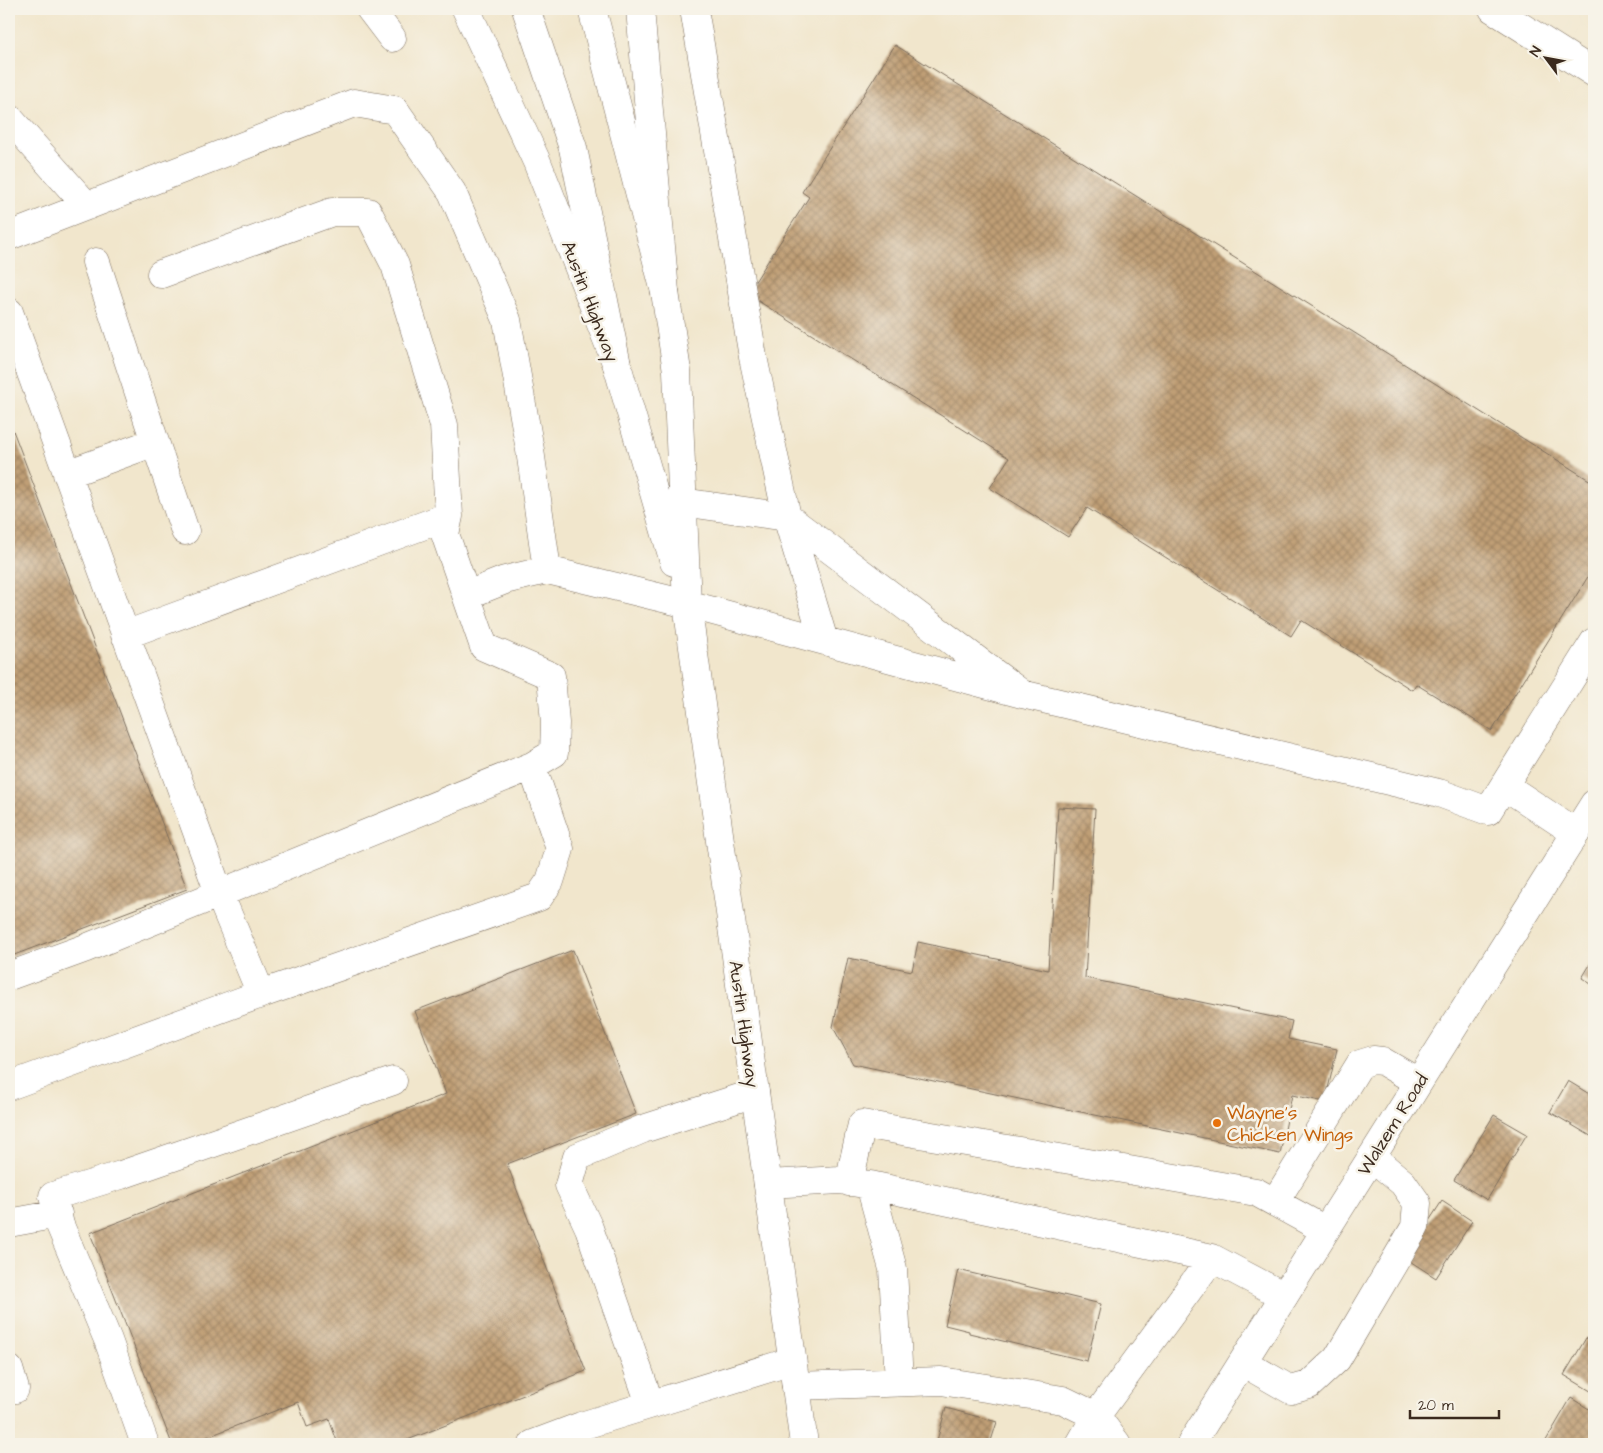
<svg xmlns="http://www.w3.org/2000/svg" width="1603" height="1453" viewBox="0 0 1603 1453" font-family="'Architects Daughter',sans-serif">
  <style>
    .building { fill: url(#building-cross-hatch) }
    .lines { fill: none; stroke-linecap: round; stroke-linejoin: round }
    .minor-casing { stroke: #7b6c5b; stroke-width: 29 }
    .major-casing { stroke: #7b6c5b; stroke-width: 29 }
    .highway-casing { stroke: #7b6c5b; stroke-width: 29 }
    .minor { stroke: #fff; stroke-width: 28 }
    .major { stroke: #fff; stroke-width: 28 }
    .highway { stroke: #fff; stroke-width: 28 }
    .food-dot { fill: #e8710a; stroke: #f7f3e8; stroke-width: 2 }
    .labels { text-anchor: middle; stroke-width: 5; stroke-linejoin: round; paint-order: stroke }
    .street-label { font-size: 19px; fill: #3b2a1e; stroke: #f7f3e8 }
    .food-label { font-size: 19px; fill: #c56008; stroke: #f7f3e8; text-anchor: start }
  </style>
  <defs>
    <pattern id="building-cross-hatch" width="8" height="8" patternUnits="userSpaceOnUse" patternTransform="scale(1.25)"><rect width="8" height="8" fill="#c09f76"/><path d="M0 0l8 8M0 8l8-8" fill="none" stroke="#9d8260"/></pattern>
  </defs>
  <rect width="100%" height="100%" fill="#f7f3e8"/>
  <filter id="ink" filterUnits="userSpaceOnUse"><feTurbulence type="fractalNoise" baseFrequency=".02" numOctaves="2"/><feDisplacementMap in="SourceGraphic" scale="10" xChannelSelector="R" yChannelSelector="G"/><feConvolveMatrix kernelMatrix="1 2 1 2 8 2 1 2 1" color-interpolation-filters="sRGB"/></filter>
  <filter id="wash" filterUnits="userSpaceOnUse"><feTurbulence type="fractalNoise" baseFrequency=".0096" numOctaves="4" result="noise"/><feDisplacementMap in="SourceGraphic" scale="20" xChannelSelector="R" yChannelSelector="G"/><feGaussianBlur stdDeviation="1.12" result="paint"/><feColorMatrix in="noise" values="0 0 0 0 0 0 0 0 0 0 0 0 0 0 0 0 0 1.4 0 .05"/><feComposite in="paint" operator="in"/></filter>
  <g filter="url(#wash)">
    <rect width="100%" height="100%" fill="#f1e6cc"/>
    <g id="blocks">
      <path class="building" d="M895 45 1594 483V567L1492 731 1416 684 1412 690 1301 620 1291 636 1087 508 1068 537 990 488 1009 458 747 294 809 197 802 192Z
        M9 420 187 889 9 957Z
        M1058 807 1095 809 1085 978 1292 1021 1288 1039 1337 1049 1325 1102 1292 1095 1280 1154 853 1064 833 1027 848 958 912 971 918 942 1048 970Z
        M573 950 636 1114 507 1164 586 1371 397 1444H338L329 1419 307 1427 298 1402 189 1444H172L90 1233 446 1094 415 1011Z
        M1594 958V986L1582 978Z
        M1568 1081 1591 1095 1594 1089V1138L1550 1112Z
        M1494 1115 1527 1134 1487 1200 1454 1180Z
        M1442 1201 1472 1221 1436 1278 1405 1258Z
        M958 1270 1101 1304 1087 1361 969 1333V1331L945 1325Z
        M1586 1338 1594 1343V1393L1564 1375Z
        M1571 1398 1594 1412V1437L1590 1444H1544Z
        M946 1408 997 1422 990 1444H936Z"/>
    </g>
  </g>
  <g filter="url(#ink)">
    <use href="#blocks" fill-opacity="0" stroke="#7b6c5b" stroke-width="1"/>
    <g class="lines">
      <g class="minor-casing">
        <path id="minor" d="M370 9 392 38
          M694 9 753 357 787 517 824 641
          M1493 9 1594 73
          M9 118 87 206
          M9 236 354 103 395 110 452 192 507 320 530 450 547 570
          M161 274 332 212H368L395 265 444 425 449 516
          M9 312 219 893 261 994 9 1086
          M155 442 185 531
          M67 474 155 442 96 262
          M467 595 505 580 547 570 687 604 1022 694 787 517 682 502
          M1022 694 1439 793 1488 811 1594 642
          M1505 786 1576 833
          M9 976 86 948 532 766 554 753 555 723 551 676 484 647 445 534 449 516 125 635
          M261 994 539 897 550 881 560 849 532 766
          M849 1182 862 1124 1256 1192 1325 1230
          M768 1184 840 1180 870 1185 1212 1258 1284 1296
          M870 1185 893 1269 899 1382
          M1275 1202 1360 1064 1373 1060 1382 1061 1418 1082
          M9 1223 58 1214
          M1244 1363 1291 1390 1309 1385 1337 1359 1415 1227 1417 1203 1403 1183 1372 1157
          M9 1369 15 1389
          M796 1386 941 1381 1063 1400 1096 1416 1117 1444
          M650 1404 589 1228 569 1185 577 1157 643 1129 755 1093
          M145 1444 108 1340 60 1225 53 1196 121 1175 393 1081
          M533 1444 581 1426 792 1361
          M1080 1444 1096 1416 1212 1258"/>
      </g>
      <g class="major-casing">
        <path id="major" d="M466 9 537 162 617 365 674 562
          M640 9 665 292 677 371 687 604 804 1444
          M1191 1444 1594 804"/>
      </g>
      <g class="highway-casing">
        <path id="highway" d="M526 9 573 148 617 365
          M592 9 665 292"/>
      </g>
      <use href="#minor" class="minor"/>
      <use href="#major" class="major"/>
      <use href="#highway" class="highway"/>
    </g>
  </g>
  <circle class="food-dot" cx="1217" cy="1123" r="5"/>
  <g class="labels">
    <g class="street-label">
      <text transform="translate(591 301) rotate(69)" y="7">Austin Highway</text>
      <text transform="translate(745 1024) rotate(82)" y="7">Austin Highway</text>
      <text transform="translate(1392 1124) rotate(-58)" y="7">Walzem Road</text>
    </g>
    <g class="food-label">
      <text x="1227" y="1119">Wayne's<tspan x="1227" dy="22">Chicken Wings</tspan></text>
    </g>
  </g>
  <rect width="1603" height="1453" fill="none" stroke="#f7f3e8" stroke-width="30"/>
  <g transform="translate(1546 58) rotate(302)" stroke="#f7f3e8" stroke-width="4" paint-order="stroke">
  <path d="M0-4L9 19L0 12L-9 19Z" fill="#3b2a1e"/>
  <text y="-8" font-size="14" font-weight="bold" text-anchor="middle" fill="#3b2a1e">N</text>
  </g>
  <path d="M1410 1410v8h89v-8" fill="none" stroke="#3b2a1e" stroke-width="2.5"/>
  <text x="1418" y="1410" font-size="15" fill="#3b2a1e" stroke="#f7f3e8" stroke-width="4" paint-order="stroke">20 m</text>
</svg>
